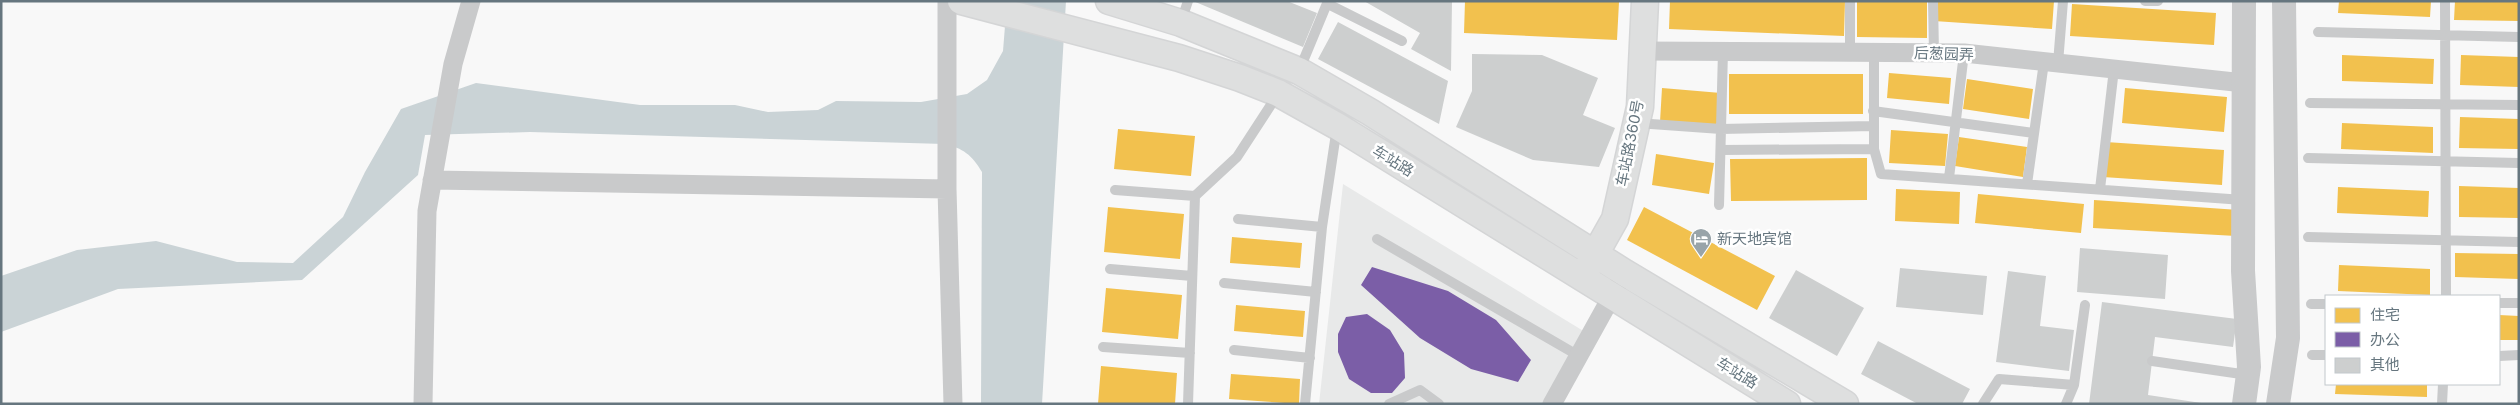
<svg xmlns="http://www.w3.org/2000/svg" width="2520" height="405" viewBox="0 0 2520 405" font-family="Inter,'Noto Sans SC',sans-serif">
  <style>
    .built { fill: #e8e9e9 }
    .water { fill: #cad3d6 }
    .homes { fill: #f2c14e }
    .offices { fill: #7b5ea7 }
    .building { fill: #cdcfcf }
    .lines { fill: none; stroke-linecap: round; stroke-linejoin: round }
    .secondary-casing { stroke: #d4d5d6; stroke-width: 29 }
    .service { stroke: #c9cacb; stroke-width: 10 }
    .minor { stroke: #c9cacb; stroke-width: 19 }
    .tertiary { stroke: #c9cacb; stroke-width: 24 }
    .secondary { stroke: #dedfdf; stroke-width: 26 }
    .labels { text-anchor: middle; stroke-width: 5; stroke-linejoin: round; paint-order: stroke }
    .street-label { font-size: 15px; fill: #66767f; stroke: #fff }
    .poi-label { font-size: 15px; fill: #66767f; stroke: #fff; text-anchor: start }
  </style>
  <rect width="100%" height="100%" fill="#f8f8f8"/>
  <path class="built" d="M1343 184 1590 335 1553 404H1319Z"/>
  <path class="water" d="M1007 1H1066L1042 404H981L982 172C972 155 963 148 944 144L530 132 425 135 418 175 302 280 118 289 1 332V276L77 250 156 241 237 262 293 263 343 217 365 172 401 109 476 83 640 105H735L768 112 818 110 836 101 921 102 967 94 987 80 1003 51Z"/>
  <path class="homes" d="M1465 1 1619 2 1617 40 1464 33Z
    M1670 1H1845L1844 36 1669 29Z
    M1857 1 1927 2V38L1857 37Z
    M1935 1H2054L2052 29 1934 21Z
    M2339 1H2431L2430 17 2338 13Z
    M2455 1H2519V21L2454 20Z
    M2072 4 2216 13 2214 45 2070 36Z
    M2342 55 2434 59 2433 84 2342 81Z
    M2461 55 2519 57V87L2460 85Z
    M1889 73 1951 78 1949 104 1887 98Z
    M1729 74H1863V114H1729Z
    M1967 79 2033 89 2029 119 1963 109Z
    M1662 88 1721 93 1718 127 1660 122Z
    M2125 88 2227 97 2224 132 2122 123Z
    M2460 117 2519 119V149L2459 148Z
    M2342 123 2433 127V153L2341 149Z
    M1118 129 1195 136 1191 176 1114 169Z
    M1891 130 1948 134 1945 166 1889 163Z
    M1959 137 2027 147 2023 177 1955 166Z
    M2106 142 2224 150 2222 185 2103 177Z
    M1656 154 1714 163 1709 194 1652 185Z
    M1867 158V200L1731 201 1730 159Z
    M2459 186 2519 188V218L2459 217Z
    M2338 187 2429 191 2428 217 2337 213Z
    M1896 189 1960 192 1959 224 1895 221Z
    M1978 194 2084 204 2081 233 1975 223Z
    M2094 200 2239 210 2236 236 2093 228Z
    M1108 207 1184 214 1180 259 1104 252Z
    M1644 207 1775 276 1757 310 1627 240Z
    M1232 237 1302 243 1300 268 1230 263Z
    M2455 253 2519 254V279L2455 277Z
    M2339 265 2430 269V295L2338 291Z
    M1106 288 1182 295 1178 339 1102 332Z
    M1236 305 1305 311 1303 337 1234 331Z
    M2499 315 2519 316V340H2499Z
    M1101 366 1177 373 1175 404H1098Z
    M1231 374 1300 379 1299 404 1229 399Z
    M2336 384H2427V397L2335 394Z"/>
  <path class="offices" d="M1372 267 1448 291 1496 320 1531 360 1518 382 1471 369 1420 338 1361 285Z
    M1367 314 1390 330 1404 353 1405 378 1392 393H1371L1349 379 1338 352V334L1346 317Z"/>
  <path class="building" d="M1193 1H1287L1317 13 1303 47Z
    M1364 1H1452L1451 71 1411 49 1420 33Z
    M1338 22 1448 81 1439 124 1318 59Z
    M1472 54 1542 55 1598 78 1583 115 1615 128 1599 167 1533 160 1456 127 1472 91Z
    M2080 248 2168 255 2165 299 2077 292Z
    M1900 268 1987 276 1983 315 1896 307Z
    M1796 270 1864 308 1837 356 1769 318Z
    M2008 271 2046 276 2040 326 2074 330 2069 371 1996 362Z
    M2102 302 2237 319 2233 347 2155 337 2148 395 2208 404H2089Z
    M1878 341 1970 389 1962 404H1918L1861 374Z"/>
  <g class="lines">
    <g class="secondary-casing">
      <path id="secondary" d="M961 1 1179 58 1240 78 1278 93 1337 126 1787 404
        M1109 1 1181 23 1299 71 1370 112 1625 273 1845 404
        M1588 267 1615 219 1640 107 1645 1"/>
    </g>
    <path class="service" d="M1933 1 1934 53
      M2145 1H2158
      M2445 1 2446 296
      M1328 4 1402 41
      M1181 22 1188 1
      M2318 32 2519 37
      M1850 52V1
      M1874 53V149L1881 174 2243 200
      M2058 63 2063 1
      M1299 71 1328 1
      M2310 103 2519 105
      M1873 111 2034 133
      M1637 123 1721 129 1873 126
      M1721 150 1874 149
      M2308 158 2519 163
      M1949 178 1964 53
      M2027 184 2044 62
      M2100 189 2114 69
      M1115 190 1195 196
      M1719 205 1723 51
      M1238 219 1322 227
      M2308 237 2519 242
      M1377 239 1579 356
      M1110 269 1192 276
      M1224 283 1316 292
      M2499 303H2519
      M2311 304H2326
      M1103 347 1190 353
      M1234 350 1310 358
      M2312 355H2326
      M2499 356 2519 355
      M2152 361 2248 375
      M1188 404 1195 196 1237 157 1278 94
      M1305 404 1322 227 1337 127
      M1389 404 1420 390 1439 404
      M1983 404 1999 379 2074 385 2085 305
      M2066 404 2074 385
      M2442 404 2443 384"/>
    <path class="minor" d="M947 1V189L953 404
      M1642 51 1964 53 2244 83
      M432 180 947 189
      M423 404 427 211 453 64 471 1
      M1552 404 1618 285"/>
    <path class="tertiary" d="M2244 404 2249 367 2243 271 2244 1
      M2278 404 2288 338 2284 1"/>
    <use href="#secondary" class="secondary"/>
  </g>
  <defs>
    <g id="hotel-pin" transform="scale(1.125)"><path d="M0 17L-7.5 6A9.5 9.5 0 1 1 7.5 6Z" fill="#99a4a9" stroke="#fff"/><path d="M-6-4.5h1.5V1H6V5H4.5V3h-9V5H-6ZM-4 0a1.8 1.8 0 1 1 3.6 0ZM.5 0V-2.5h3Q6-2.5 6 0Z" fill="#fff"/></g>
  </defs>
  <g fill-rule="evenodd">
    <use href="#hotel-pin" x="1701" y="239"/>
  </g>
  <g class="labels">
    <g class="street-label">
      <text transform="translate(1944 54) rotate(2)" y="5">后葱园弄</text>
      <text transform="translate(1630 143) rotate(-79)" y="5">车站路360号</text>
      <text transform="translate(1393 161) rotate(31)" y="5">车站路</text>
      <text transform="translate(1737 373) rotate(31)" y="5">车站路</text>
    </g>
    <g class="poi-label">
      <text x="1717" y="244">新天地宾馆</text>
    </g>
  </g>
  <rect width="2520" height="405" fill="none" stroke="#66767f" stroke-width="5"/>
  <rect x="2325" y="295" width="175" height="90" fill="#ffffff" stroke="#c2c8cc"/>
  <rect x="2335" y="308" width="25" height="15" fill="#f2c14e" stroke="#c2c8cc"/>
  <text x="2370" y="320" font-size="15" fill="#66767f">住宅</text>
  <rect x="2335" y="332" width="25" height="15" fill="#7b5ea7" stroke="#c2c8cc"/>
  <text x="2370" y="345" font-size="15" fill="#66767f">办公</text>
  <rect x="2335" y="358" width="25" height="15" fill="#cdcfcf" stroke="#c2c8cc"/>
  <text x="2370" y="370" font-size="15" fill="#66767f">其他</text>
</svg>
